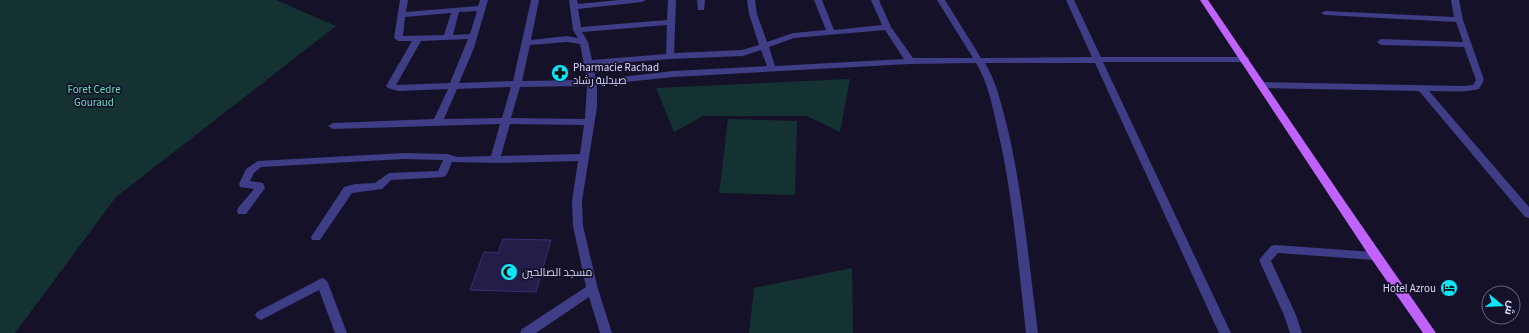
<svg xmlns="http://www.w3.org/2000/svg" width="1529" height="333" viewBox="0 0 1529 333" font-family="'Source Sans 3',Cairo,sans-serif">
  <style>
    .green { fill: #143231 }
    .building { fill: #251d49; stroke: #3c3074 }
    .lines { fill: none; stroke-linecap: round; stroke-linejoin: round }
    .street { fill: #3e3d86; fill-rule: evenodd }
    .primary { fill: #bf63fc; fill-rule: evenodd }
    .labels { text-anchor: middle; stroke-width: 3.5; stroke-linejoin: round; paint-order: stroke }
    .poi-label { font-size: 11px; fill: #dcd9fe; stroke: #141128; text-anchor: start }
    .park-label { font-size: 11px; fill: #65debd; stroke: #141128 }
  </style>
  <rect width="100%" height="100%" fill="#141128"/>
  <path class="green" d="M0 0H276L336 26 116 197 15 333H0Z
    M850 79 840 132 807 116H703L674 132 656 88Z
    M728 119 797 121 795 195 719 193Z
    M852 268 853 333H749L754 288Z"/>
  <path class="building" d="M503 239 551 240 536 292 470 290 484 252 498 253Z"/>
  <g class="lines">
    <path class="street" d="M400 0H408L406 12 478 6 480 0H488L474 48 459 83 513 81 531 0H539L531 40 567 36 578 38 573 30 569 0H577L578 4 619 0H646L642 2 578 9 581 27 667 20 668 0H676L674 53 742 50 759 45 749 14 747 0H755L757 14 767 42 793 33 826 30 814 0H822L834 30 882 25 871 0H879L891 27 913 58H973L937 0H945L981 58 1092 57 1066 0H1074L1101 57H1248L1249 59 1248 61 1245 62H1103L1231 333H1219L1095 63H985C997 83 1001 104 1007 126 1023 193 1029 264 1038 333H1026C1018 264 1013 194 997 127 992 104 988 83 976 63L910 64 673 77 597 85V107L582 201 583 226 598 289 612 333H600L589 297 536 333H520L522 329 586 287 573 226 572 201 578 161 495 163 452 162 447 174 444 177 391 180 382 189 352 193 320 240H312L311 237 344 187 355 184 375 183 389 173 438 171 443 160 404 159 261 167 254 173 250 181 263 183 265 188 246 214H238L237 211 238 208 254 189 240 187 239 184 246 169 258 161 404 153 448 154 457 157 491 156 500 124 333 129 328 126 333 123 434 119 448 89 398 91 388 88 386 86 412 41H398L394 38ZM477 11 470 34 453 35 459 12ZM451 13 444 35 403 36 405 17ZM667 25 666 54 592 60 588 42 582 32ZM885 30 904 59 775 66 769 47 794 38ZM468 39 450 83 396 85 421 41ZM567 42 580 44 587 80 522 81 530 45ZM761 50 767 66 673 71 596 80 593 65 670 59 743 56ZM587 86 585 119 511 118 520 87ZM511 87 502 118 444 119 457 89ZM510 124 584 125 580 154 501 156Z
      M697 0H705L704 10H698Z
      M1451 0H1459L1463 20 1484 80 1479 89C1463 93 1446 91 1429 91L1529 207V218L1525 217 1419 91 1263 88 1258 85 1263 82 1463 86 1473 85 1476 80 1464 47 1381 45 1377 42 1381 39 1463 42 1456 22 1325 15 1321 13 1325 11 1454 17Z
      M1275 245 1374 252 1378 253 1380 256 1378 259 1374 260 1278 253 1271 261 1296 315 1302 333H1290L1284 315 1259 260 1271 246Z
      M322 278 326 280 328 283 347 333H335L319 290 265 318 261 320 257 318 255 315 257 312Z"/>
    <path class="primary" d="M1200 0H1208L1348 206 1436 333H1423L1368 254Z"/>
  </g>
  <defs>
    <g id="pharmacy-disc" transform="scale(0.9)"><circle r="9.5" fill="#0ae7fa" stroke="#141128"/><path d="M-2-6h4v4h4v4h-4v4h-4v-4h-4v-4h4Z" fill="#111"/></g>
    <g id="mosque-disc" transform="scale(0.9)"><circle r="9.5" fill="#0ae7fa" stroke="#141128"/><path d="M3.5-4.9A6 6 0 1 0 3.5 4.9A5 5 0 1 1 3.5-4.9Z" fill="#111"/></g>
    <g id="hotel-disc" transform="scale(0.9)"><circle r="9.5" fill="#0ae7fa" stroke="#141128"/><path d="M-6-4.5h1.5V1H6V5H4.5V3h-9V5H-6ZM-4 0a1.8 1.8 0 1 1 3.6 0ZM.5 0V-2.5h3Q6-2.5 6 0Z" fill="#111"/></g>
  </defs>
  <g fill-rule="evenodd">
    <use href="#pharmacy-disc" x="560" y="73"/>
    <use href="#mosque-disc" x="509" y="272"/>
    <use href="#hotel-disc" x="1449" y="288"/>
  </g>
  <g class="labels">
    <g class="poi-label">
      <text x="573" y="71">Pharmacie Rachad<tspan x="573" dy="13">صيدلية رشاد</tspan></text>
      <text x="522" y="276">مسجد الصالحين</text>
      <text x="1436" y="292" text-anchor="end">Hotel Azrou</text>
    </g>
    <g class="park-label">
      <text x="94" y="93">Foret Cedre<tspan x="94" dy="13">Gouraud</tspan></text>
    </g>
  </g>
  <g transform="translate(1501 305) rotate(108)"><circle r="19" fill="#141128" stroke="#64617e"/>
  <path d="M0-3L7 15L0 10L-7 15Z" fill="#0ae7fa"/>
  <text y="-6" font-size="11" font-weight="bold" text-anchor="middle" fill="#dcd9fe">ش</text>
  </g>
</svg>
